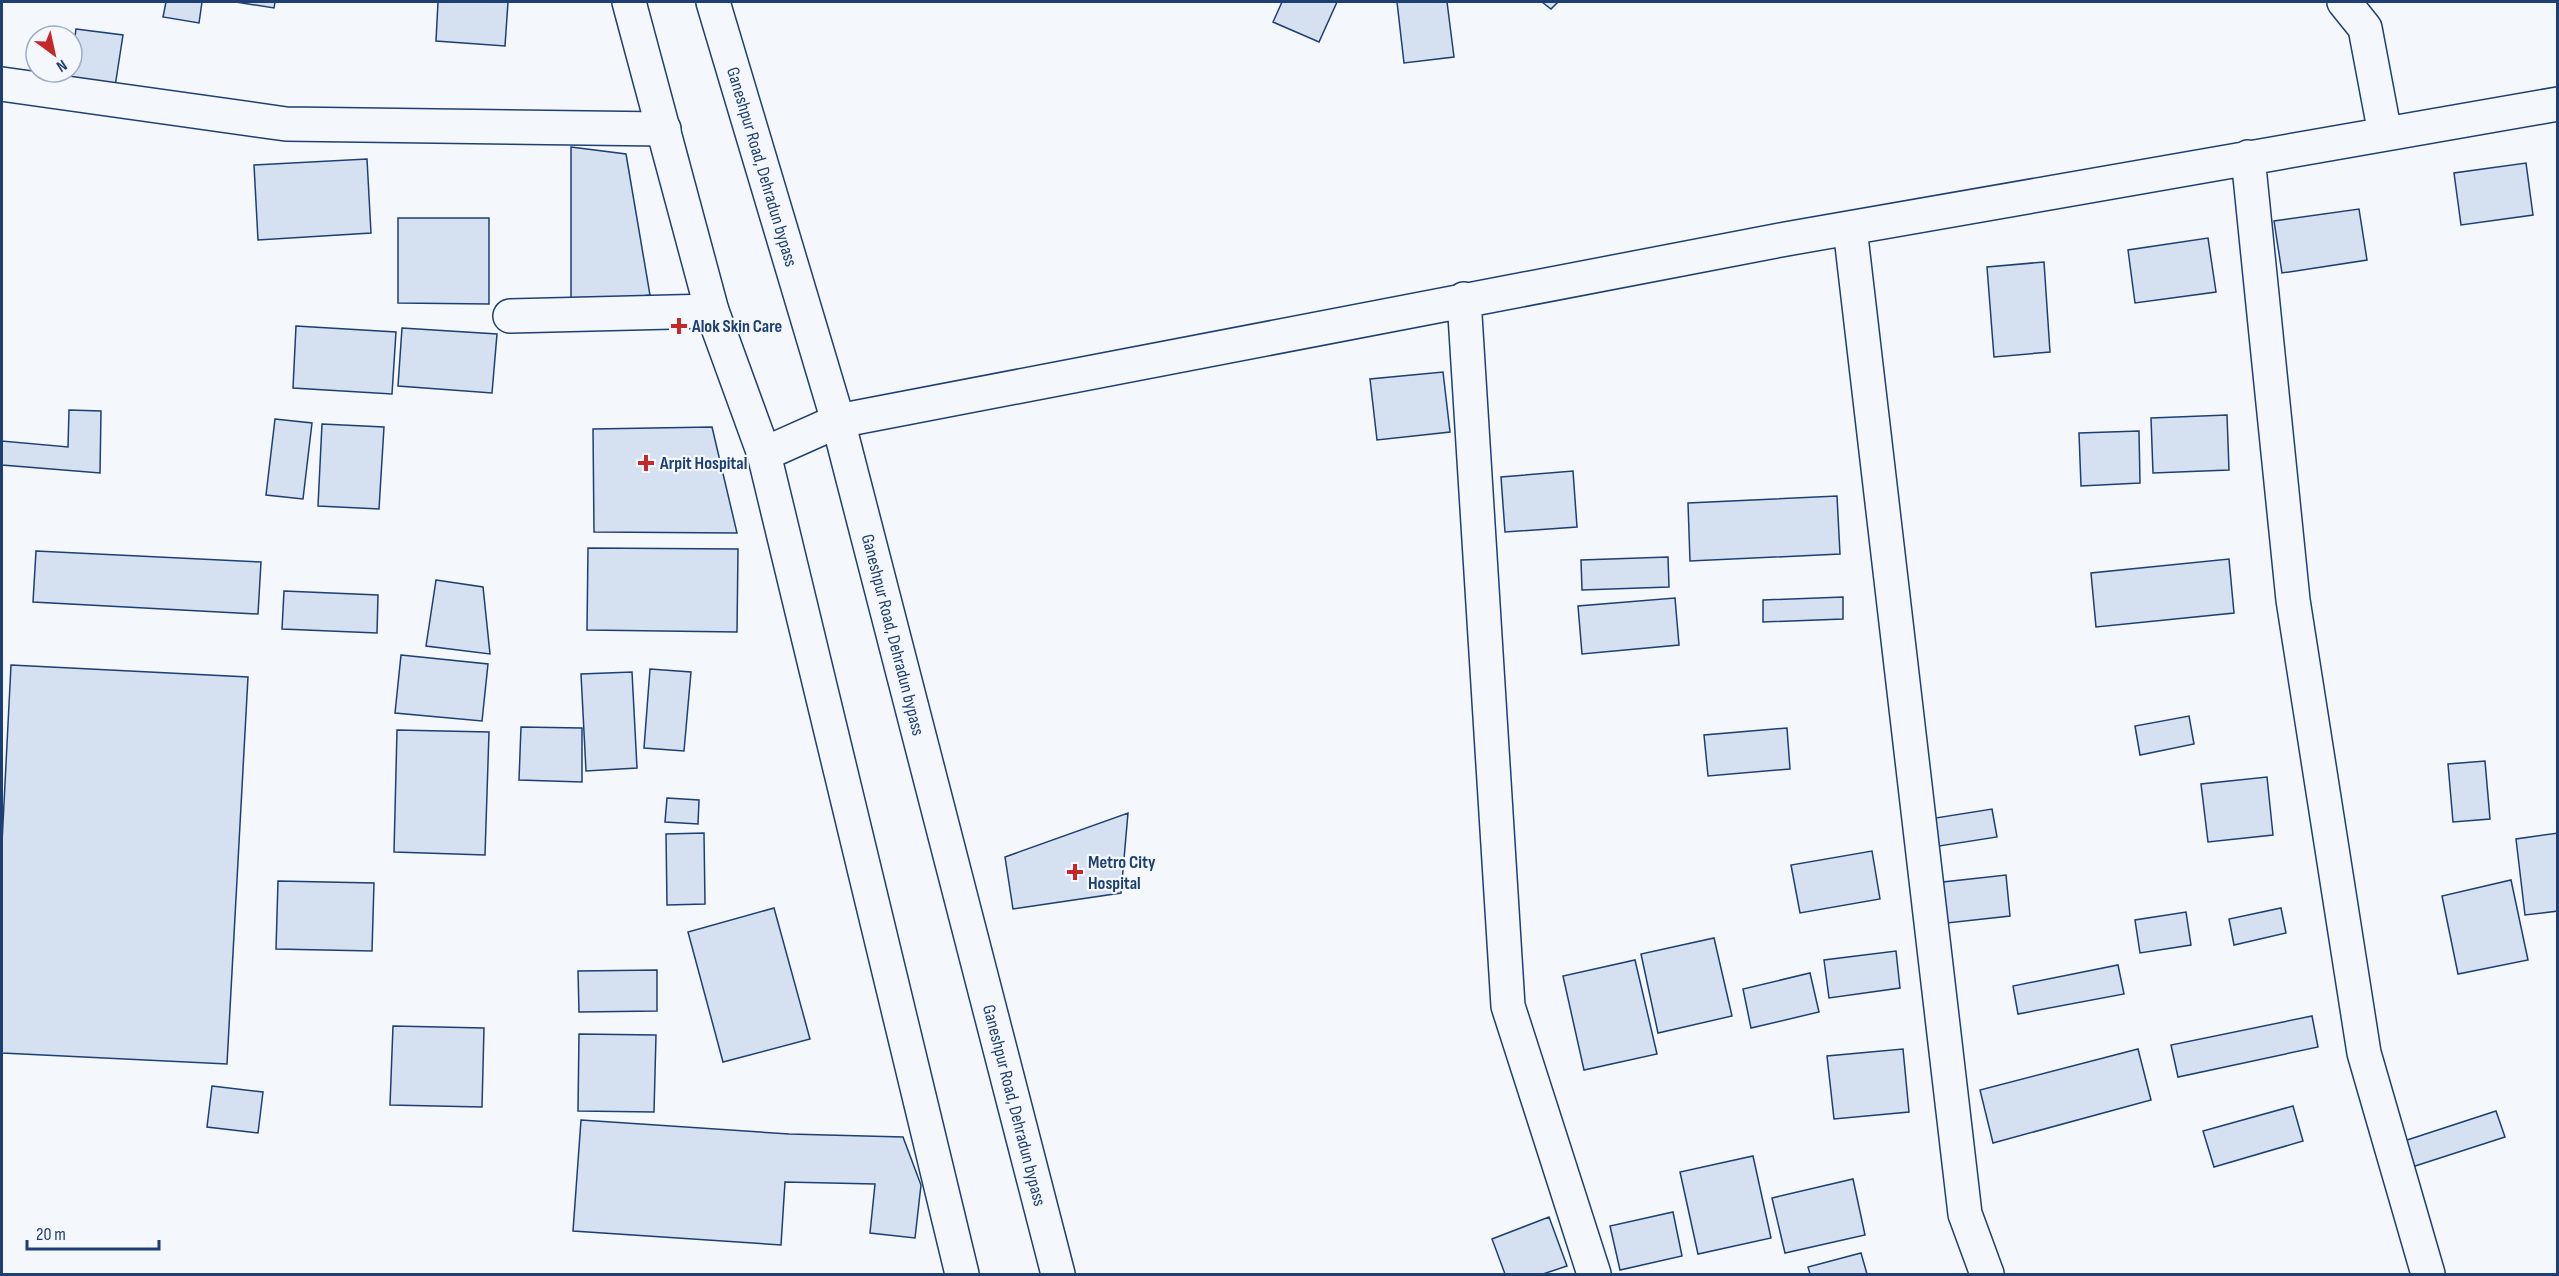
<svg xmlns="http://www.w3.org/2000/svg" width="2559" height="1276" viewBox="0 0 2559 1276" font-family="'Sofia Sans Condensed',sans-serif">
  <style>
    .building { fill: #d5e0f0; stroke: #1d3f73; stroke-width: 1.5 }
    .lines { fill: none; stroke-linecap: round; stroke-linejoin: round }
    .minor-casing { stroke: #1d3f73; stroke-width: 36 }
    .primary-casing { stroke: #1d3f73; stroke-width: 36 }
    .minor { stroke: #f4f7fb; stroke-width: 33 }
    .primary { stroke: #f4f7fb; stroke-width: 33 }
    .poi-dot { fill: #c62828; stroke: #f4f7fb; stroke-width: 2 }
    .labels { text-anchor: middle; stroke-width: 4.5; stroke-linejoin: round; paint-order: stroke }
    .street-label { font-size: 18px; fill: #1d3f73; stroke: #f4f7fb }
    .poi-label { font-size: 18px; font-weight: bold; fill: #1d3f73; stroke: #f4f7fb; text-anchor: start }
  </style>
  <rect width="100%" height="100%" fill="#f4f7fb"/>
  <path class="building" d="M166 2H202L199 23 163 17Z
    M236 2H275L274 8Z
    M438 2H508L505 46 436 41Z
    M1282 2H1337L1319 42 1273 22Z
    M1397 2H1447L1454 57 1404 63Z
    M1542 2H1558L1551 9Z
    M76 29 123 35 114 93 68 88Z
    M571 147 626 154 650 295 571 305Z
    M367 159 371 233 258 240 254 165Z
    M2526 163 2533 215 2461 225 2454 173Z
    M2359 209 2367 260 2282 273 2274 221Z
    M398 218H489V304L398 303Z
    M2208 238 2216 292 2135 303 2128 250Z
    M2044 262 2050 352 1994 357 1987 267Z
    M296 326 396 332 392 394 293 388Z
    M402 328 497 334 492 393 398 386Z
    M1443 372 1450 432 1377 440 1370 379Z
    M69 410 101 411 100 473 2 465V441L68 447Z
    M2227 415 2229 470 2153 473 2151 418Z
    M275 419 312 423 303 499 266 495Z
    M322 424 384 427 379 509 318 506Z
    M712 427 737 533 594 532 593 429Z
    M2139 431 2140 483 2081 486 2079 433Z
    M1573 471 1577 527 1505 532 1501 477Z
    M1837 496 1840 554 1690 561 1688 503Z
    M588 548 738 549 737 632 587 630Z
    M36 551 261 562 258 614 33 602Z
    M1668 557 1669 587 1582 590 1581 560Z
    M2229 559 2234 613 2096 627 2091 573Z
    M436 580 483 587 490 654 426 646Z
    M284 591 378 595 377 633 282 629Z
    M1843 597V619L1763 622V600Z
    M1675 598 1679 645 1582 654 1578 606Z
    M401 655 488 664 482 721 395 713Z
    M11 665 248 677 227 1064 2 1053V843Z
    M650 669 691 672 684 751 644 748Z
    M632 672 637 768 586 771 581 674Z
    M2189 716 2194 744 2140 755 2135 726Z
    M521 727 582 728V782L519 780Z
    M1787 728 1790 769 1708 776 1704 735Z
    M397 730 489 732 485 855 394 852Z
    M2485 761 2490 819 2453 822 2448 764Z
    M2267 777 2273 835 2208 842 2201 784Z
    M667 798 699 800 698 824 665 822Z
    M1992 809 1997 837 1933 847 1929 819Z
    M1128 813 1121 893 1013 909 1005 857Z
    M704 833 705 904 667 905 666 834Z
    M2558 833V911L2525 915 2516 839Z
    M1872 851 1880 899 1800 913 1791 865Z
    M2006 875 2010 916 1947 923 1943 882Z
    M2511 880 2528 960 2458 974 2442 896Z
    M278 881 374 883 372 951 276 949Z
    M774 908 810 1039 723 1062 688 932Z
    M2281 908 2286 933 2234 945 2229 919Z
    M2186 912 2191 945 2140 953 2135 920Z
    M1714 938 1732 1016 1658 1033 1641 954Z
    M1896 951 1900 988 1829 998 1824 960Z
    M1635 960 1657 1054 1584 1070 1563 976Z
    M2118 965 2124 994 2018 1014 2013 986Z
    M657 970V1011L579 1012 578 971Z
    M1810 973 1819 1012 1751 1028 1743 989Z
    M2312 1016 2318 1047 2178 1077 2171 1045Z
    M393 1026 484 1028 482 1107 390 1105Z
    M579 1034 656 1035 654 1112 578 1111Z
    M1903 1049 1909 1112 1834 1119 1827 1056Z
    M2138 1049 2151 1100 1993 1143 1980 1090Z
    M212 1086 263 1092 258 1133 207 1127Z
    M2293 1106 2303 1141 2214 1167 2203 1131Z
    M2496 1111 2505 1137 2412 1167 2404 1141Z
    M581 1120 789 1134 903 1137 921 1185 915 1238 870 1233 875 1184 785 1182 781 1245 573 1231Z
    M1753 1156 1771 1238 1698 1254 1680 1172Z
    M1853 1179 1865 1235 1785 1253 1772 1198Z
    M1673 1212 1682 1256 1620 1270 1610 1226Z
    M1549 1217 1567 1266 1543 1274H1505L1492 1239Z
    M1861 1253 1867 1274H1810L1808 1267Z"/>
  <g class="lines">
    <g class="minor-casing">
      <path id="minor" d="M2344 2 2365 28 2385 134
        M2 84 286 124 664 129
        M2248 157 2293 600 2364 1053 2428 1274
        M1850 228 1965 1214 1987 1274
        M1464 299 1508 1006 1594 1274
        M510 316 712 311
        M764 454 838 421 1786 239 2558 104"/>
    </g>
    <g class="primary-casing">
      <g id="primary">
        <path d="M629 2 712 311 764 454 962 1274"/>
        <path id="s1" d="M713 2 838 421 1058 1274"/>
      </g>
    </g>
    <use href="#minor" class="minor"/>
    <use href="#primary" class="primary"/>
  </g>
  <g class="poi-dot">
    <path d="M676 317h6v6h6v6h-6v6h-6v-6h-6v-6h6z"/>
    <path d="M643 454h6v6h6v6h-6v6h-6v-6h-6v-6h6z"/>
    <path d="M1072 863h6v6h6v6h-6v6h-6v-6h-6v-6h6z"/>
  </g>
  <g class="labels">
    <g class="street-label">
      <text dy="6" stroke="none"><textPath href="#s1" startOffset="172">Ganeshpur Road, Dehradun bypass</textPath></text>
      <text dy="6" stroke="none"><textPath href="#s1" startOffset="658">Ganeshpur Road, Dehradun bypass</textPath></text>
      <text dy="6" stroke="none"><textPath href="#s1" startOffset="1144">Ganeshpur Road, Dehradun bypass</textPath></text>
    </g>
    <g class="poi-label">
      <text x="692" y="332">Alok Skin Care</text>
      <text x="660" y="469">Arpit Hospital</text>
      <text x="1088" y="868">Metro City<tspan x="1088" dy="21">Hospital</tspan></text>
    </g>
  </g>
  <rect width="2559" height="1276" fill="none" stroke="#1d3f73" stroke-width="6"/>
  <g transform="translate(54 54) rotate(147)"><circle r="28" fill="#f4f7fb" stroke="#9eadc5" stroke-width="1.5"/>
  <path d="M0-4.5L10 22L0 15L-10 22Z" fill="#c62828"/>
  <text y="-9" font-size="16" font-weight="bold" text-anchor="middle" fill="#1d3f73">N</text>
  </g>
  <path d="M27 1240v9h132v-9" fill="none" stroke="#1d3f73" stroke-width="3"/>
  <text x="36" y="1240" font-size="18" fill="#1d3f73" stroke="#f4f7fb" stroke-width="4.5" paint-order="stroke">20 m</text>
</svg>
